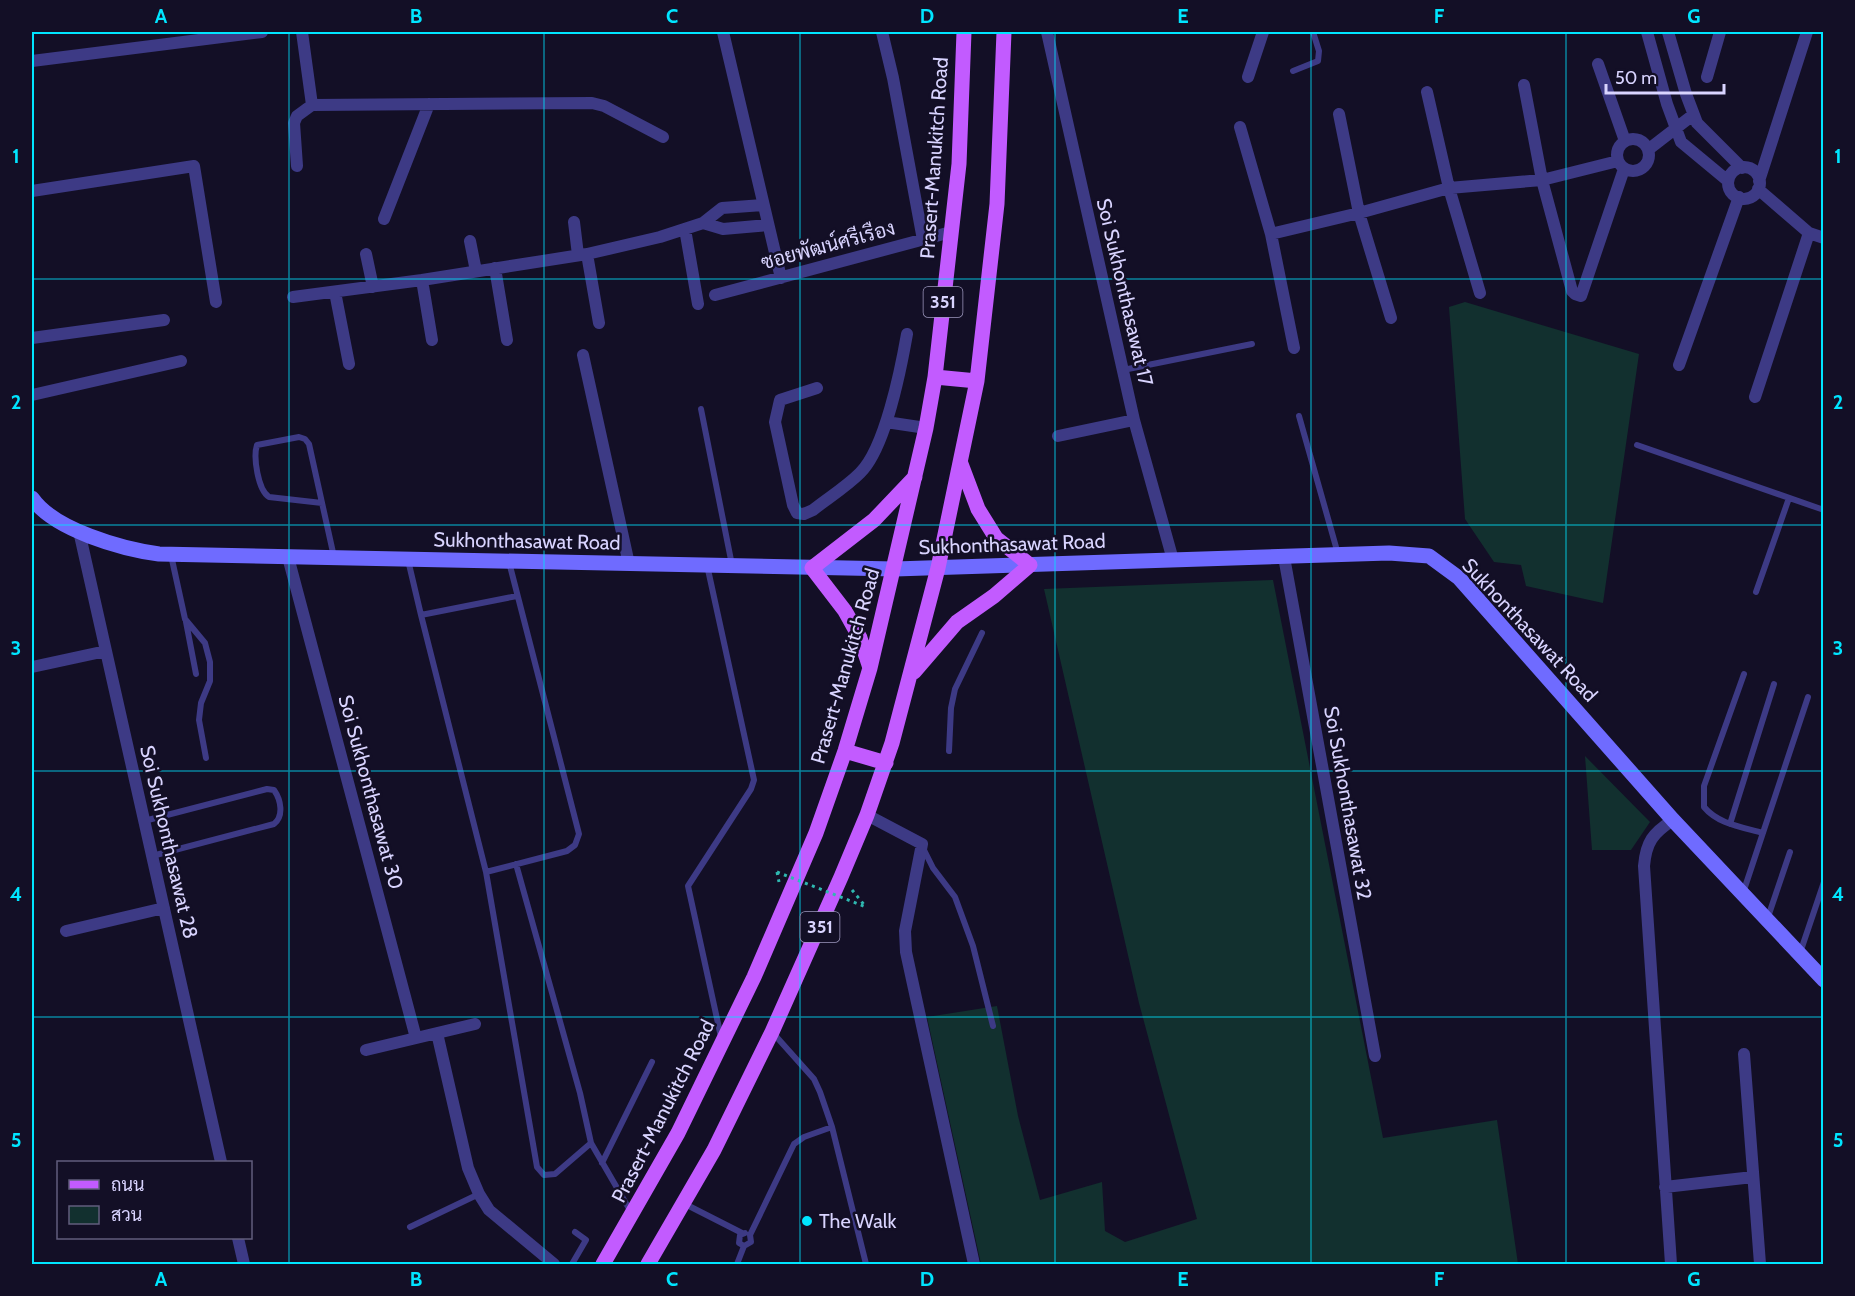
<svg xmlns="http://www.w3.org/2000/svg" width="1855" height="1296" viewBox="0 0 1855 1296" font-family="Cabin,Sarabun,sans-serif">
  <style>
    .green { fill: #12302f }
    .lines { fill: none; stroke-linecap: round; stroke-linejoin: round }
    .path { stroke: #2fb8b0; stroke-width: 3; stroke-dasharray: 3 4.5; stroke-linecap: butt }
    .service { stroke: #3d3a85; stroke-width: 6 }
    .minor { stroke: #3d3a85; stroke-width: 12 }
    .secondary { stroke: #6f6bff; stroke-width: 15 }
    .primary { stroke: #c25bff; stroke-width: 15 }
    .path-bridge { stroke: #2fb8b0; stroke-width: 3; stroke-dasharray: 3 4.5; stroke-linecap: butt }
    .grid { fill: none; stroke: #00e5ff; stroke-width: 1.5; stroke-opacity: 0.55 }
    .poi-dot { fill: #00e5ff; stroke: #130f26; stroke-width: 2 }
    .labels { text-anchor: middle; stroke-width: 5; stroke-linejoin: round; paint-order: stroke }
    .shield { fill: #130f26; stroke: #9e99be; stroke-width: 1.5 }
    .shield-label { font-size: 18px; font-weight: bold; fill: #d9d4ff }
    .street-label { font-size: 20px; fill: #d9d4ff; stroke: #130f26 }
    .poi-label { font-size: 20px; fill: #d9d4ff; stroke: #130f26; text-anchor: start }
    .neatline { fill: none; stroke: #00e5ff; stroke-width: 2 }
    .grid-label { font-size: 20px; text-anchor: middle; font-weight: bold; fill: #00e5ff }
  </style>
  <rect width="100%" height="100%" fill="#130f26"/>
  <path class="green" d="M1465 302 1639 354 1603 603 1526 586 1521 565 1494 562 1465 519 1449 307Z
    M1273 580 1383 1138 1497 1120 1518 1264H981L927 1017 997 1006 1018 1116 1040 1200 1102 1182 1105 1231 1125 1242 1197 1219 1139 1003 1044 589Z
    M1585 756 1650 822 1631 850H1592Z"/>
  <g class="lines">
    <path class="path" d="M777 872 779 882
      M852 890 866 907"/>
    <path class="service" d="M1293 71 1318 61 1319 51 1313 32
      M1123 370 1252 344
      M701 409 732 565
      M1299 416 1338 554
      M1637 445 1824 510
      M322 503 269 497C258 490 253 457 257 445L299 437 305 439 309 444 334 557
      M171 555 185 619 205 643 210 662V681L201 703 199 720 206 758
      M408 560 421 615
      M509 562 579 834 575 845 567 851 486 872 421 615 517 596
      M707 565 754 780 751 789 688 886 721 1037
      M1756 592 1789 498
      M186 622 196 674
      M1744 674 1704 786V807C1718 824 1742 827 1763 833
      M949 751 951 708 955 689 982 633
      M144 821 267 789 274 790C281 800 284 816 274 824L152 856
      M1730 824 1774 684
      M923 848 933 868 955 897 973 946 993 1026
      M516 864 580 1093 591 1143 631 1212
      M486 872 537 1167 544 1175 555 1174 591 1143
      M1743 893 1808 697
      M1767 920 1790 852
      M1800 953 1824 882
      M773 1033 814 1079 820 1092 832 1127 866 1264
      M602 1163 652 1062
      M685 1204 742 1233
      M410 1227 479 1194
      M744 1246 739 1243 740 1235 745 1233
      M572 1264 586 1240 575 1232
      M737 1264 744 1246 751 1242 750 1235 794 1144 804 1137 832 1127"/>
    <path class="minor" d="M302 32 312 105 592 103 604 106 663 137
      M723 32 781 278
      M882 32 893 78 923 240
      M1047 32 1134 420 1173 560
      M1647 32 1667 104 1681 142 1728 181
      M1668 32 1686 94 1697 123 1742 168
      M32 61 262 32
      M1598 64 1625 141
      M1248 77 1263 32
      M1707 77 1720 32
      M1524 85 1542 180 1572 291 1575 294 1581 296 1624 169
      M1427 92 1449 188 1480 293
      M1339 114 1359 213 1391 318
      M1240 127 1271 234 1294 348
      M1617 155a16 16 0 1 1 32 0a16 16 0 1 1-32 0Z
      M1649 149 1693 115
      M297 166 294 123 297 116 312 105
      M1728 183a16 16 0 1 1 32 0a16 16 0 1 1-32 0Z
      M1759 181 1807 32
      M1758 189 1809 233 1824 238
      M32 191 194 166 216 302
      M384 219 429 104
      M574 222 578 255
      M703 223 723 229 768 225
      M685 229 698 304
      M1271 234 1359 213 1449 188 1542 180 1618 161
      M470 241 476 271
      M366 254 373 287
      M587 254 599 323
      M495 268 507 340
      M422 280 432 340
      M335 292 349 364
      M715 295 951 232
      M293 297 422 280 587 254 660 237 703 223 722 208 763 205
      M32 338 164 320
      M583 355 629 564
      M1679 365 1739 197
      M817 388 780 400 775 422 793 505 797 513 804 514 813 510C828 498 846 487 860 473 885 449 901 368 907 334
      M32 395 181 361
      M1755 397 1809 233
      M886 422 926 428
      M1058 436 1134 420
      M79 531 221 1162
      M288 557 416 1038
      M1284 557 1375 1056
      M32 667 106 651
      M867 815 922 844 905 931 906 952 974 1264
      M66 931 164 908
      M437 1033 468 1168 479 1194 489 1210 554 1264
      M366 1050 475 1024
      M1744 1054 1760 1264
      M1665 1187 1753 1177
      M238 1238 244 1264
      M1671 1264 1644 866C1646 842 1653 833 1673 820"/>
    <path class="secondary" d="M32 498C54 530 122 549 159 554L895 569 1389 553 1429 556 1459 578 1673 820 1824 980"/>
    <path class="primary" d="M935 377 977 381
      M870 668 860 638 845 611 812 568 874 520 915 477
      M914 672 957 622 994 596 1030 565 996 538 978 509 961 464
      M845 751 886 763
      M603 1264 678 1133 754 977 816 833 845 751 870 668 926 428 935 377 959 164 964 32
      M648 1264 714 1150 772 1032 841 877 867 815 892 743 938 568 977 381 997 204 1004 32"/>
    <path class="path-bridge" d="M777 872 866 907"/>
  </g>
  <path class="grid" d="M289 32V1264M544 32V1264M800 32V1264M1055 32V1264M1311 32V1264M1566 32V1264M32 279H1824M32 525H1824M32 771H1824M32 1017H1824"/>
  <circle class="poi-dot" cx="807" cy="1221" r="6"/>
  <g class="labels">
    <g class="shield">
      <rect x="923.5" y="287" width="39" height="30" rx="4.5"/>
      <rect x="800.5" y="912" width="39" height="30" rx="4.5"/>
    </g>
    <g class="shield-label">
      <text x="943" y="308">351</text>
      <text x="820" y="933">351</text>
    </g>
    <g class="street-label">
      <text transform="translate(934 158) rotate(-86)" y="7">Prasert-Manukitch Road</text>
      <text transform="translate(828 245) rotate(-15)" y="7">ซอยพัฒน์ศรีเรือง</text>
      <text transform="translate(1125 292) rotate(77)" y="7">Soi Sukhonthasawat 17</text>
      <text transform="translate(527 541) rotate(1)" y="7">Sukhonthasawat Road</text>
      <text transform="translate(1012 544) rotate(-2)" y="7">Sukhonthasawat Road</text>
      <text transform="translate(1530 630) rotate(47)" y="7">Sukhonthasawat Road</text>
      <text transform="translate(845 666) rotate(-74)" y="7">Prasert-Manukitch Road</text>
      <text transform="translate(371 792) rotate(75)" y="7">Soi Sukhonthasawat 30</text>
      <text transform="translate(1348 803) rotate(80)" y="7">Soi Sukhonthasawat 32</text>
      <text transform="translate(169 842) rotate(77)" y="7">Soi Sukhonthasawat 28</text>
      <text transform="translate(663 1111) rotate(-63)" y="7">Prasert-Manukitch Road</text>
    </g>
    <g class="poi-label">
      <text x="819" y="1228">The Walk</text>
    </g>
  </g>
  <rect width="1855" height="1296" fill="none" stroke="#130f26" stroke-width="66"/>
  <rect x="57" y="1161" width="195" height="78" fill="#130f26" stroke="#625e7d" stroke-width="1.5"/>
  <rect x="69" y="1180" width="30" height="9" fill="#c25bff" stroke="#625e7d" stroke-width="1.5"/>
  <text x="111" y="1191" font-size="18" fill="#d9d4ff">ถนน</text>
  <rect x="69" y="1206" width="30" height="18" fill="#12302f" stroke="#625e7d" stroke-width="1.5"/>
  <text x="111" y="1221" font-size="18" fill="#d9d4ff">สวน</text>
  <path d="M1606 84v9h118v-9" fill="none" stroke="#d9d4ff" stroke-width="3"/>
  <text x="1615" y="84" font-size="18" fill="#d9d4ff" stroke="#130f26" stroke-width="4.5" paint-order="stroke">50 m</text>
  <rect x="33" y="33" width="1789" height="1230" class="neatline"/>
  <g class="grid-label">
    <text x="161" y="23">A</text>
    <text x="416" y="23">B</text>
    <text x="672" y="23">C</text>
    <text x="927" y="23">D</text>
    <text x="1183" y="23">E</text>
    <text x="1439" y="23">F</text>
    <text x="1694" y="23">G</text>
    <text x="16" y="163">1</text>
    <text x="1838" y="163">1</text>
    <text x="16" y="409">2</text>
    <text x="1838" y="409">2</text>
    <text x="16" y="655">3</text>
    <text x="1838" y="655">3</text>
    <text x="16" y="901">4</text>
    <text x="1838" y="901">4</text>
    <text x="16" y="1147">5</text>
    <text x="1838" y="1147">5</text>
    <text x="161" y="1286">A</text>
    <text x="416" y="1286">B</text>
    <text x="672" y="1286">C</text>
    <text x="927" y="1286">D</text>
    <text x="1183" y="1286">E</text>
    <text x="1439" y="1286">F</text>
    <text x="1694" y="1286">G</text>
  </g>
</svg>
